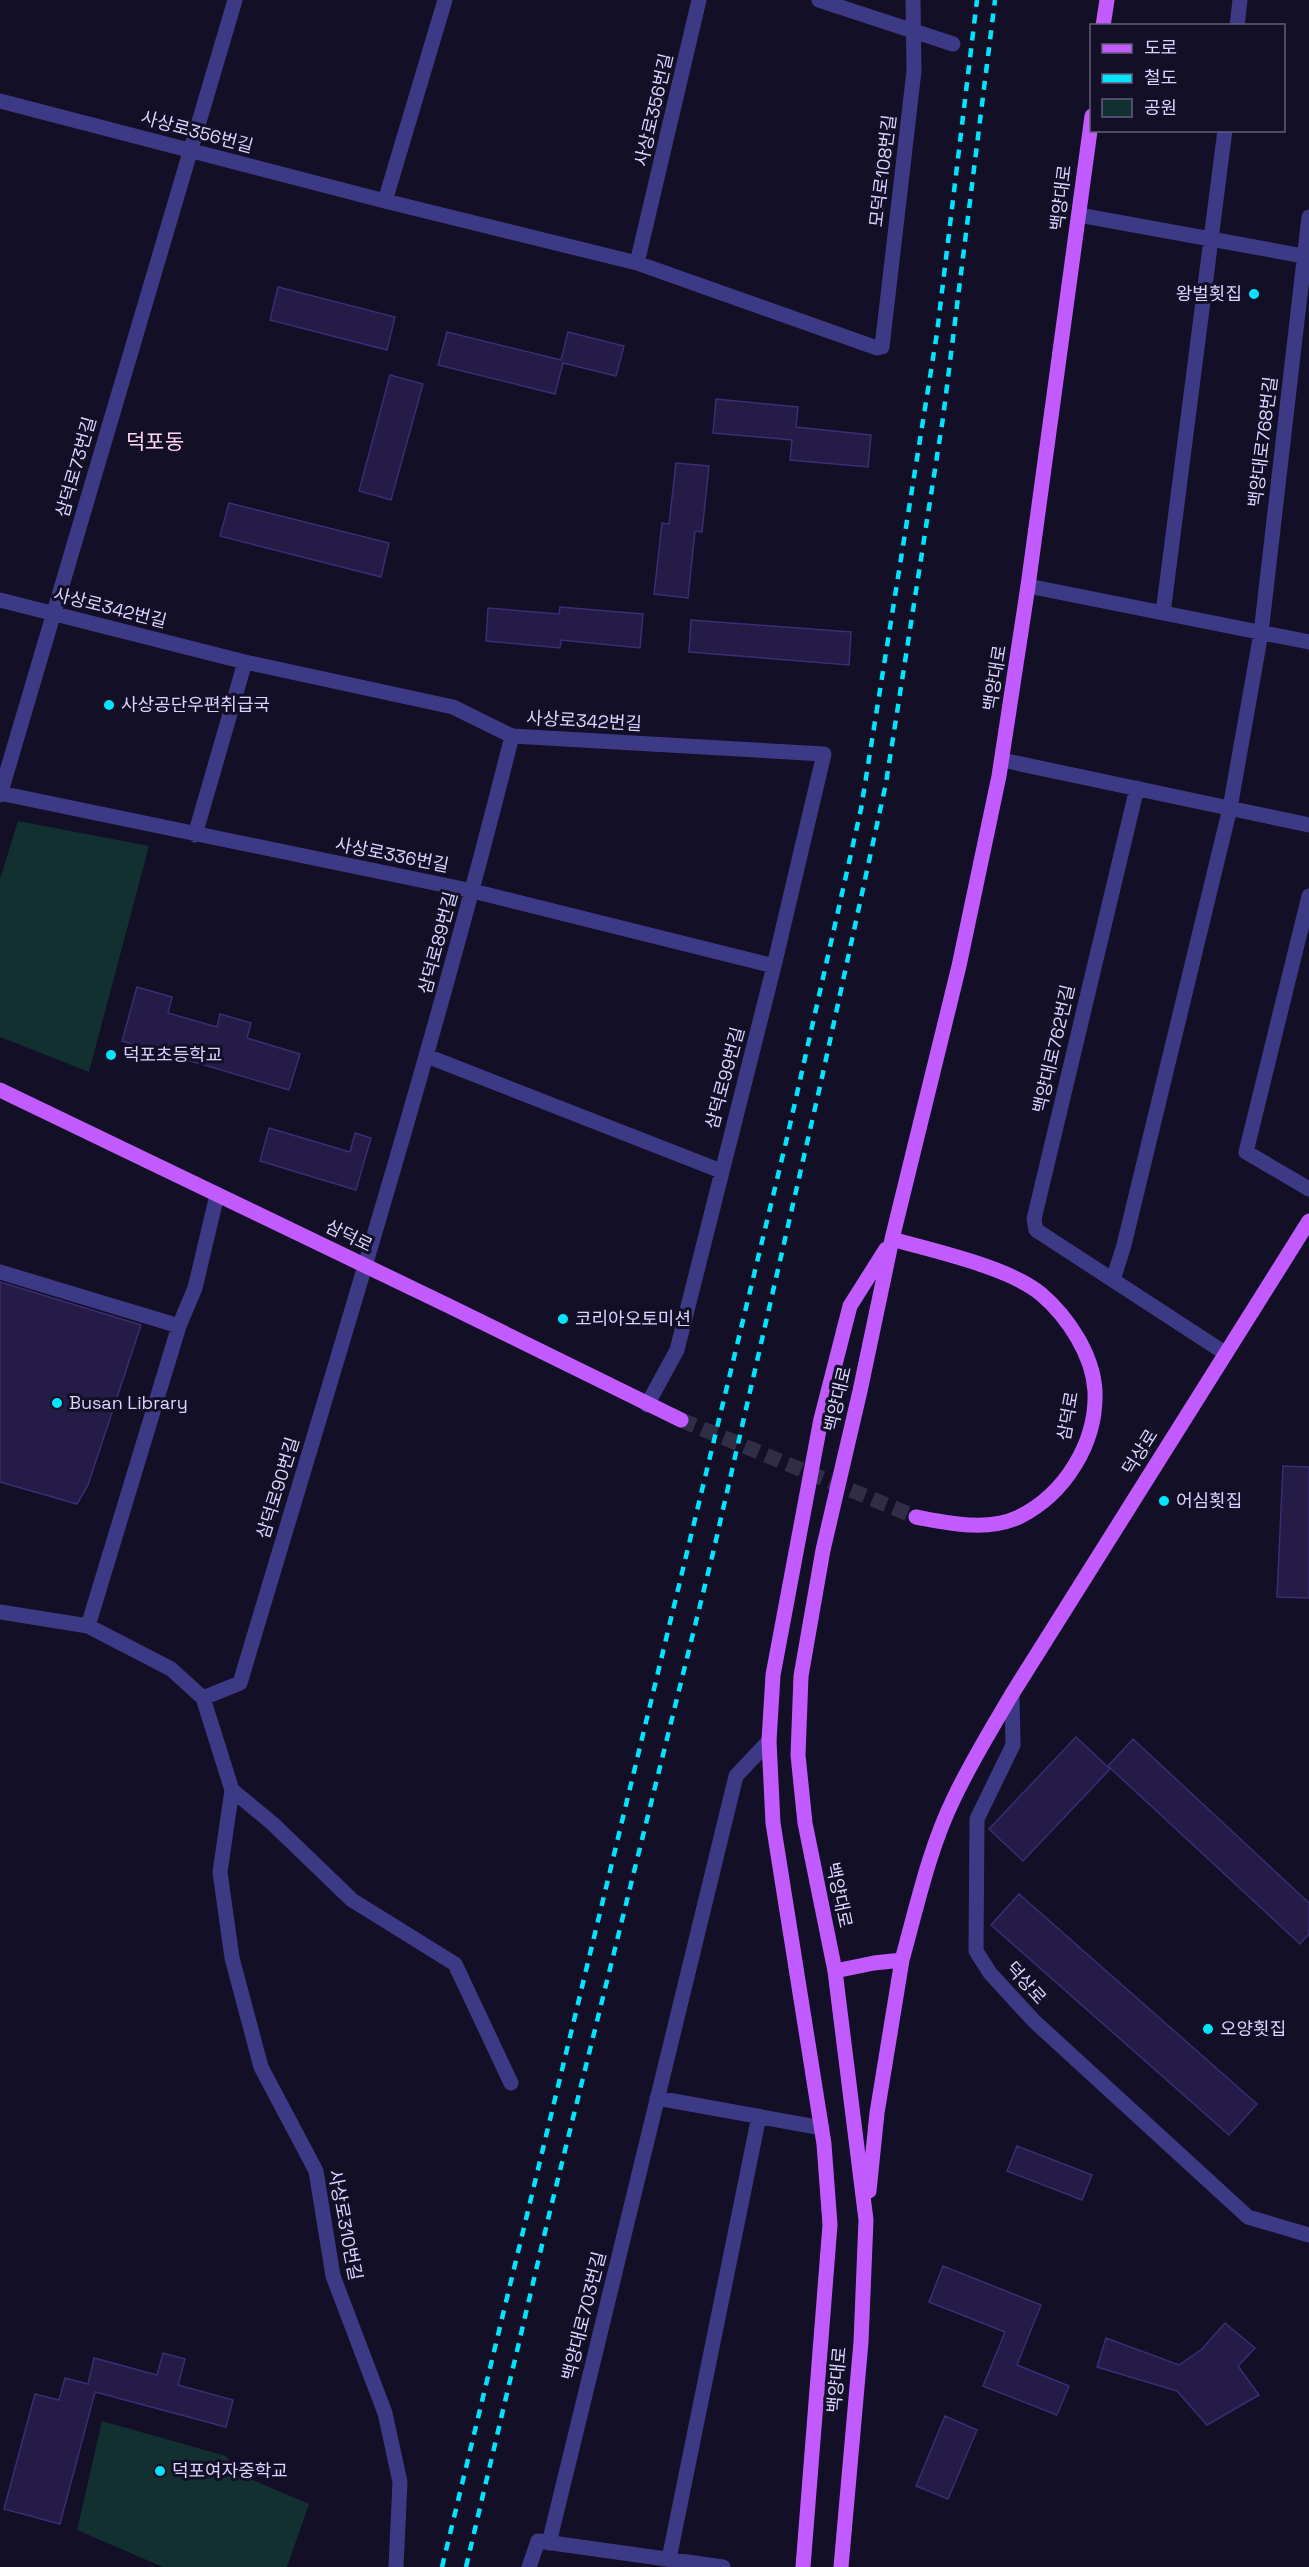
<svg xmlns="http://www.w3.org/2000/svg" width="1309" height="2567" viewBox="0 0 1309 2567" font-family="'Space Grotesk','Noto Sans KR',sans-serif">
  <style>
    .green { fill: #12302f }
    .building { fill: #241b47; stroke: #3b2d73; stroke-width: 1.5 }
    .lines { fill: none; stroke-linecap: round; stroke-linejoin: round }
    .major-tunnel { stroke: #312d47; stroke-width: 15; stroke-dasharray: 15 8; stroke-linecap: butt }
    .minor { stroke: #3d3a85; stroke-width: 15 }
    .major { stroke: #c25bff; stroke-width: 15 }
    .rail { stroke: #00e5ff; stroke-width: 4.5; stroke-dasharray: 9 8; stroke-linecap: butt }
    .poi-dot { fill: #00e5ff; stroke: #130f26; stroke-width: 2 }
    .labels { text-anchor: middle; stroke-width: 6; stroke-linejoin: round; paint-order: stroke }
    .street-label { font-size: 18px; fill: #d9d4ff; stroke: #130f26 }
    .poi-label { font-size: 18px; fill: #d9d4ff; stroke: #130f26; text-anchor: start }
    .quarter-label { font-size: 21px; fill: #ffd6f0; stroke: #130f26 }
  </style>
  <rect width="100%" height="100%" fill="#130f26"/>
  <path class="green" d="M18 821 149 846 89 1072 0 1037V879Z
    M102 2421 226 2456 241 2475 309 2504 287 2567H163L77 2530Z"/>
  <path class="building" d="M278 287 395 317 387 350 270 320Z
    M447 332 561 360 568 332 624 346 616 376 563 363 555 394 438 365Z
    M390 375 423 384 391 500 359 491Z
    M716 399 798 407 796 427 871 435 868 467 790 460 792 440 713 433Z
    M676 463 709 466 702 532 695 531 688 598 654 594 662 523 669 524Z
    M229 503 389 543 381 577 220 536Z
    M560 607 643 614 640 648 561 640 560 648 486 641 488 608 559 614Z
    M691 620 851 632 849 665 689 652Z
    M137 987 172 997 168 1013 217 1027 220 1014 251 1023 247 1038 300 1054 289 1090 122 1041Z
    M269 1128 350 1152 355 1133 371 1138 356 1190 260 1161Z
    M0 1282 141 1325 88 1485 77 1504 0 1482Z
    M1283 1466 1309 1467V1598L1277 1597Z
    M1076 1737 1110 1769 1023 1861 989 1829Z
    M1133 1739 1309 1903V1934L1300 1944 1108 1766Z
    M1019 1894 1257 2104 1229 2135 991 1925Z
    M1017 2146 1092 2175 1082 2200 1007 2171Z
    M943 2266 1041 2305 1017 2365 1069 2386 1057 2415 983 2386 1005 2332 929 2302Z
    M1225 2323 1255 2348 1238 2366 1259 2395 1207 2425 1177 2391 1097 2367 1106 2338 1179 2365 1202 2349Z
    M163 2353 185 2359 178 2385 233 2400 226 2427 95 2392 60 2524 4 2509 35 2394 59 2400 65 2378 88 2384 94 2358 157 2375Z
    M945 2416 977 2430 948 2499 916 2486Z"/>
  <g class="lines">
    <path class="major-tunnel" d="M681 1420 916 1517"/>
    <path class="minor" d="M819 0 953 44
      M1237 26 1240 0
      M0 101 385 201 637 263 877 348 882 347 914 71 913 0
      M385 201 445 0
      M1079 215 1309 257
      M637 263 699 0
      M1028 586 1309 642
      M0 600 245 662 453 707 512 736 824 754 774 966 677 1350 647 1405
      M1163 613 1225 130
      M1002 760 1309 825
      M1137 788 1034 1219 1036 1230 1225 1353
      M0 793 473 891 774 966
      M0 795 235 0
      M195 835 245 662
      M1309 896 1246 1152 1309 1189
      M427 1056 721 1171
      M0 1272 179 1326
      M1113 1280 1124 1245 1230 808 1261 633 1309 217
      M0 1612 88 1626 171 1669 203 1698 232 1790 220 1872 232 1958 261 2067 316 2171 333 2276 385 2413 400 2482 396 2567
      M88 1626 179 1326 195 1288 217 1195
      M1012 1694 1013 1745 977 1819 976 1951 990 1973 1034 2021 1248 2217 1309 2235
      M203 1698 240 1683C334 1368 432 1055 512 736
      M232 1790 272 1823 352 1900 455 1964 511 2083
      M657 2098 822 2128
      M549 2543 736 1776 769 1741
      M669 2559 759 2116
      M529 2567 538 2541 723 2567"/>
    <path class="major" d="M1103 26 1107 0
      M0 1090 449 1306 681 1420
      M892 1239C933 1251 1009 1267 1041 1294 1068 1317 1093 1355 1095 1391 1097 1443 1065 1494 1019 1517 987 1532 949 1523 916 1517
      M835 1971 874 1963 902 1960C917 1906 929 1849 954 1798 971 1762 992 1728 1012 1694L1309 1221
      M869 2191 877 2113 902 1960
      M803 2567 830 2225 824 2144 773 1823 769 1741 773 1675 821 1419 850 1306 886 1249
      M841 2567 861 2342 866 2220 835 1971 805 1823 798 1755 801 1676 823 1550 860 1391 892 1239 959 966 999 776 1028 586 1092 116"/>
    <path class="rail" d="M442 2567 787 1138 861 809 937 333 977 0
      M466 2567 550 2211 713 1553 821 1082 886 783 943 418 995 0"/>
  </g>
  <g class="poi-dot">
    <circle cx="1254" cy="294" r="6"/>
    <circle cx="109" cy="705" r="6"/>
    <circle cx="111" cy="1055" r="6"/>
    <circle cx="563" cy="1319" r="6"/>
    <circle cx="57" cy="1403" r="6"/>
    <circle cx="1164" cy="1501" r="6"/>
    <circle cx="1208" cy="2029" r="6"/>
    <circle cx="160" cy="2471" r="6"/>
  </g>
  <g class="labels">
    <g class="street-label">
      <text transform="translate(654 110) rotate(-77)" y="6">사상로356번길</text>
      <text transform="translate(197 132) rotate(15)" y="6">사상로356번길</text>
      <text transform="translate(883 171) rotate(-83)" y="6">모덕로108번길</text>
      <text transform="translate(1061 198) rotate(-83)" y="6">백양대로</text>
      <text transform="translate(1263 442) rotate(-83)" y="6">백양대로768번길</text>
      <text transform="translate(76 467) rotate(-74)" y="6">삼덕로73번길</text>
      <text transform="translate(110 608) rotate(14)" y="6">사상로342번길</text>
      <text transform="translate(995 678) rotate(-81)" y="6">백양대로</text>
      <text transform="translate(584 721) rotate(3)" y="6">사상로342번길</text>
      <text transform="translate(392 855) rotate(11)" y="6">사상로336번길</text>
      <text transform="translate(438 943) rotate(-75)" y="6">삼덕로89번길</text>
      <text transform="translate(1054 1049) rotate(-77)" y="6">백양대로762번길</text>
      <text transform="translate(725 1078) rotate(-75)" y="6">삼덕로99번길</text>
      <text transform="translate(349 1236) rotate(26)" y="6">삼덕로</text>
      <text transform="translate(838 1399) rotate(-77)" y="6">백양대로</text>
      <text transform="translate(1068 1416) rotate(-80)" y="6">삼덕로</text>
      <text transform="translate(1140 1452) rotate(-58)" y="6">덕상로</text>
      <text transform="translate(278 1488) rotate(-73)" y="6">삼덕로90번길</text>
      <text transform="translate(839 1895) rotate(78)" y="6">백양대로</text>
      <text transform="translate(1026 1983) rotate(48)" y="6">덕상로</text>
      <text transform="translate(345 2225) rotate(79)" y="6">사상로310번길</text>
      <text transform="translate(584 2316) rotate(-76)" y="6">백양대로703번길</text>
      <text transform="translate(837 2380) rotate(-85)" y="6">백양대로</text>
    </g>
    <g class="poi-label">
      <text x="1242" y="300" text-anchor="end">왕벌횟집</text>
      <text x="121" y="711">사상공단우편취급국</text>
      <text x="123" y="1061">덕포초등학교</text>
      <text x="575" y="1325">코리아오토미션</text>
      <text x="69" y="1409">Busan Library</text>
      <text x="1176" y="1507">어심횟집</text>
      <text x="1220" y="2035">오양횟집</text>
      <text x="172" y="2477">덕포여자중학교</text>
    </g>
    <g class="quarter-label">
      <text x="155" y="449">덕포동</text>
    </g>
  </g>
  <rect x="1090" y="24" width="195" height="108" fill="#130f26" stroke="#625e7d" stroke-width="1.5"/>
  <rect x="1102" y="44" width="30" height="9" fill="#c25bff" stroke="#625e7d" stroke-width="1.5"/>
  <text x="1144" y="54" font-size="18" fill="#d9d4ff">도로</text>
  <rect x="1102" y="74" width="30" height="9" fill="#00e5ff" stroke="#625e7d" stroke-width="1.5"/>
  <text x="1144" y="84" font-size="18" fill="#d9d4ff">철도</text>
  <rect x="1102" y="99" width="30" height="18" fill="#12302f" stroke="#625e7d" stroke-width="1.5"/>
  <text x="1144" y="114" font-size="18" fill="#d9d4ff">공원</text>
</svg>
